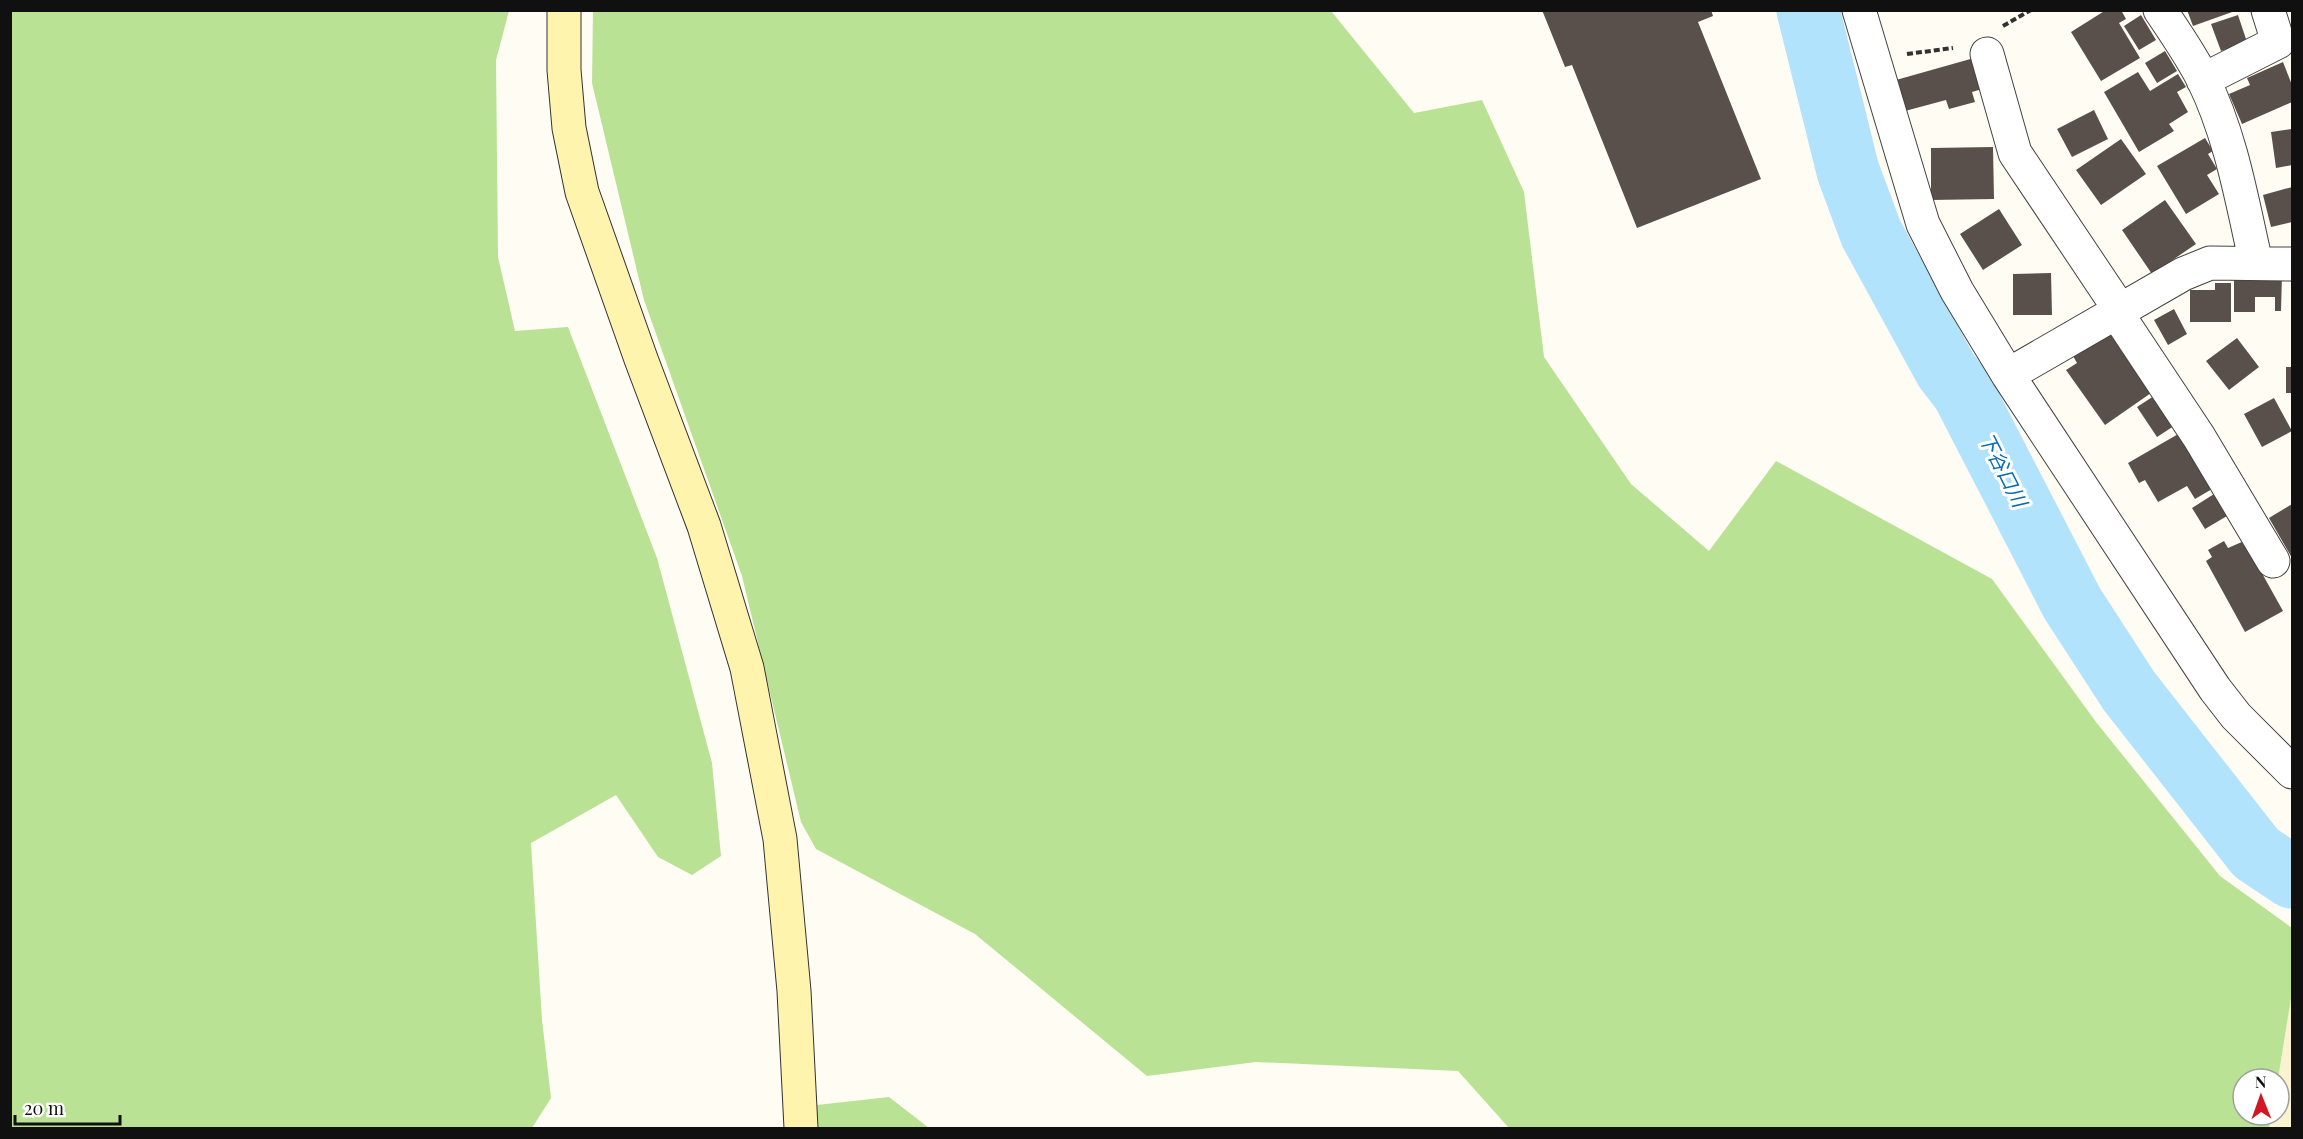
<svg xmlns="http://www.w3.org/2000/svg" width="2303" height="1139" viewBox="0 0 2303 1139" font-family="'Playfair Display','Noto Sans JP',serif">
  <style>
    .farmland { fill: #f9f4cf }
    .forest { fill: #b9e294 }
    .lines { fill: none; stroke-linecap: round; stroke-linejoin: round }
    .river { stroke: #b1e3fd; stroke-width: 63 }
    .building { fill: #5a504b }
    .street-casing { stroke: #434343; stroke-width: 35 }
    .secondary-casing { stroke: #323232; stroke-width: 35 }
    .path { stroke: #323232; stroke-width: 4; stroke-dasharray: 6 3; stroke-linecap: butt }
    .street { stroke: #fff; stroke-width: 33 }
    .secondary { stroke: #fff4ae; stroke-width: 33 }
    .labels { text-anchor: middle; stroke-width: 6; stroke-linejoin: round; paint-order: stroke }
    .water-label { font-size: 20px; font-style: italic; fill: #096db2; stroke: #fff }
  </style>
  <rect width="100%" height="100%" fill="#fffcf3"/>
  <path class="farmland" d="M2292 992V1128H2269L2272 1115H2279L2278 1079Z"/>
  <path class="forest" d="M10 11H509L496 60 498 257 515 331 568 327 657 558 712 763 721 856 692 875 658 857 616 795 531 843 542 1020 551 1098 532 1128H11Z
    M593 11H1331L1414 113 1482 100 1524 192 1544 357 1631 484 1709 551 1776 461 1992 579 2096 722 2220 876 2292 928V992L2278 1079H2243V1115H2272L2269 1128H1509L1458 1071 1256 1062 1147 1076 975 934 816 849 801 822 742 576 644 300 592 83Z
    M889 1097 929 1128H809L808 1106Z"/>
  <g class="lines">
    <path class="river" d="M1808 10 1848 171 1871 233 1946 370 1963 392 2072 603 2129 691 2256 853 2292 877"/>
  </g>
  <path class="building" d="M1542 10H1711L1713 16 1698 22 1761 179 1637 228 1572 65 1565 67Z
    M2106 10H2121L2126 19 2119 23 2140 58 2101 81 2071 32Z
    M2187 10H2235V11L2193 26Z
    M2141 15 2156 40 2139 50 2124 26Z
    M2238 15 2247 42 2221 51 2211 24Z
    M2165 51 2177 71 2157 83 2145 63Z
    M1974 58 1982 89 1972 92 1975 102 1949 109 1946 100 1905 111 1896 80Z
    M2283 62 2292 85V102L2242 124 2229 94 2250 85 2247 78Z
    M2138 72 2150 91 2178 74 2186 87 2177 92 2188 112 2169 124 2174 131 2139 152 2104 92Z
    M2094 110 2108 139 2072 157 2057 129Z
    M2292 129V165L2276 168 2271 132Z
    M2205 138 2213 151 2208 154 2217 169 2207 175 2219 194 2186 214 2157 166Z
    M2121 139 2146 174 2101 205 2076 170Z
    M1993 147 1994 199 1931 200V148Z
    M2292 187V222L2271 227 2263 195Z
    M2165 200 2196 244 2152 274 2122 230Z
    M1999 209 2022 245 1983 270 1960 234Z
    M2051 273 2052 315H2013V274Z
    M2234 275H2282L2281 311H2275V297H2255V312H2234Z
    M2215 283H2231V322H2190V290H2215Z
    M2174 309 2187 334 2168 345 2154 320Z
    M2109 332 2151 393 2105 425 2066 370 2077 363 2073 356Z
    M2237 338 2259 367 2229 390 2206 361Z
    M2286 367H2292V393H2286Z
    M2157 394 2177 424 2157 437 2137 407Z
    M2274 398 2292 431 2262 447 2244 414Z
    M2180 433 2212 489 2195 499 2187 486 2158 502 2145 480 2139 483 2128 463Z
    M2214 494 2227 516 2205 529 2192 508Z
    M2292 504V558L2269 518Z
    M2224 541 2228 548 2244 541 2283 611 2245 632 2206 561 2212 557 2208 550Z"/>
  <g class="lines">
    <g class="street-casing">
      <path id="street" d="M1859 10 1923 224 1957 291 2008 375 2215 689 2236 716 2292 772
        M2160 10C2175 32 2190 54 2202 77 2231 135 2242 201 2256 263
        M1987 54 2015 153 2120 310
        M2203 80 2278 42 2268 10
        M2116 312 2199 437 2273 561
        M2008 375 2183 274 2210 263 2292 264"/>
    </g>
    <g class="secondary-casing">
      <path id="secondary" d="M564 10V70L569 128 582 192 641 359 704 526 747 668 780 839 794 991 801 1128"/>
    </g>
    <path class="path" d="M2003 26 2031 10
      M1907 54 1953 48"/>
    <use href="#street" class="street"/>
    <use href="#secondary" class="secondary"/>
  </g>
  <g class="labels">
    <g class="water-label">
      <text transform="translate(2003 470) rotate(63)" y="7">下谷口川</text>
    </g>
  </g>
  <rect width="2303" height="1139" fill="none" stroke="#101010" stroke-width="24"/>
  <g transform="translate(2261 1097) rotate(359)"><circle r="28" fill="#ffffff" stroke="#9f9f9f" stroke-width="1.5"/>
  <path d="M0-4.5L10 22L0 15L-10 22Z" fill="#d11724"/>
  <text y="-9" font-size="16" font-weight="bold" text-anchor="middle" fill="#101010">N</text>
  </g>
  <path d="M15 1115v9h105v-9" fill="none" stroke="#101010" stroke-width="3"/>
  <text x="24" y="1115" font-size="18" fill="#101010" stroke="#ffffff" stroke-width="4.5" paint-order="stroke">20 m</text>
</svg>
